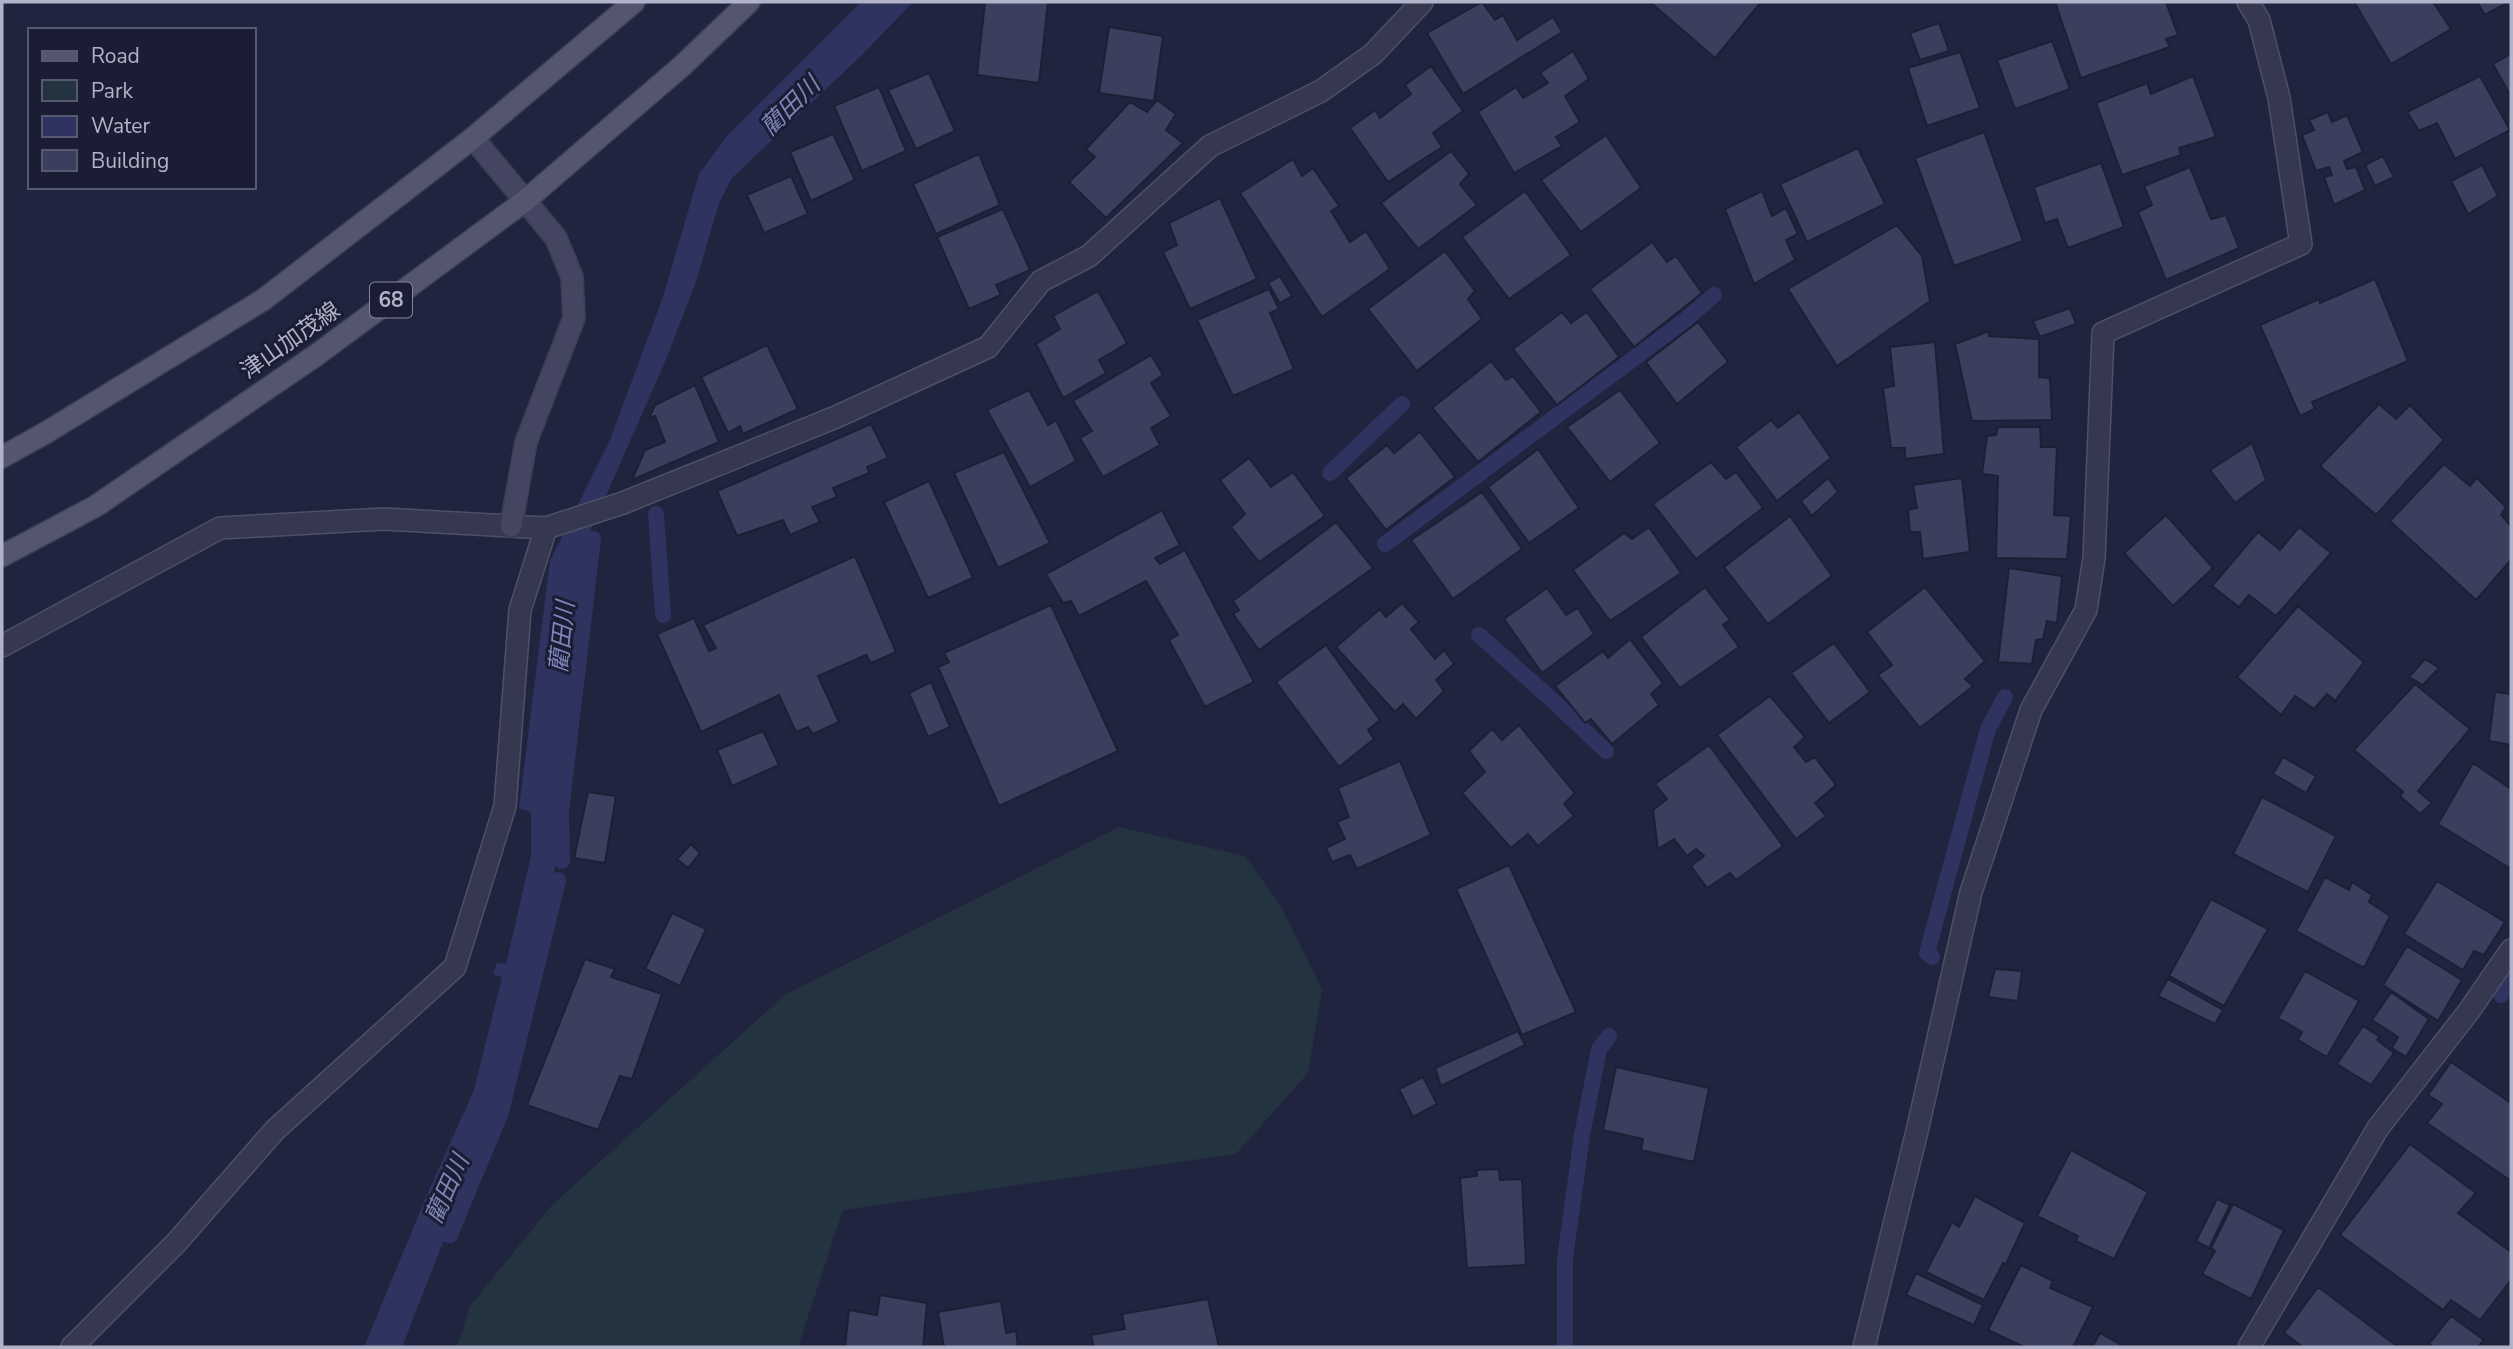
<svg xmlns="http://www.w3.org/2000/svg" width="2513" height="1349" viewBox="0 0 2513 1349" font-family="'Nunito Sans','Noto Sans JP',sans-serif">
  <style>
    .green { fill: #23333f }
    .water { fill: #2f3360 }
    .lines { fill: none; stroke-linecap: round; stroke-linejoin: round }
    .stream { stroke: #2f3360; stroke-width: 16 }
    .building { fill: #3b3f5d; stroke: #1c1f35; stroke-width: 2 }
    .street-casing { stroke: #4d5066; stroke-width: 24 }
    .secondary-casing { stroke: #3b3e54; stroke-width: 24 }
    .primary-casing { stroke: #3b3e54; stroke-width: 24 }
    .street { stroke: #35384e; stroke-width: 21 }
    .secondary { stroke: #434561; stroke-width: 21 }
    .primary { stroke: #53566e; stroke-width: 21 }
    .labels { text-anchor: middle; stroke-width: 6; stroke-linejoin: round; paint-order: stroke }
    .shield { fill: #1a1d33; stroke: #84869c; stroke-width: 2 }
    .shield-label { font-size: 21px; font-weight: bold; fill: #b1b3c9 }
    .street-label { font-size: 23px; fill: #b1b3c9; stroke: #1a1d33 }
    .water-label { font-size: 24px; font-style: italic; fill: #7e85b8; stroke: #1a1d33 }
  </style>
  <rect width="100%" height="100%" fill="#21243e"/>
  <path class="green" d="M1119 827 1245 856 1280 905 1322 989 1308 1073 1236 1154 843 1210 798 1347H457L470 1306 552 1205 786 994Z"/>
  <path class="water" d="M861 2H913L862 55 732 178 719 203 696 282 665 362 585 543 556 807 557 859 496 1107 402 1347H364L426 1197 474 1090 502 977 493 974 497 963 506 964 531 856V812L519 808 550 561 610 440 663 297 699 174 726 137Z"/>
  <g class="lines">
    <path class="stream" d="M1330 473 1402 404
      M656 514 663 615
      M1385 544 1684 321 1714 295
      M1479 635 1550 698 1606 751
      M562 861 561 811 593 539
      M1932 957 1927 953 1988 729 2005 697
      M2501 995 2511 981
      M429 1229 450 1235 501 1112 558 880
      M1565 1347V1259L1582 1135 1599 1049 1609 1036"/>
  </g>
  <path class="building" d="M985 2H1048L1039 83 977 75Z
    M1482 2 1495 20 1503 15 1517 40 1553 17 1562 32 1463 94 1427 33Z
    M1650 2H1761L1715 58Z
    M2055 2H2166L2178 35 2166 39 2170 47 2081 78Z
    M2354 2H2433L2451 29 2391 64Z
    M2477 2H2509L2485 15Z
    M1939 23 1949 51 1920 60 1910 33Z
    M1109 27 1163 36 1154 101 1099 93Z
    M2052 41 2070 89 2015 109 1997 60Z
    M1573 51 1589 79 1565 96 1580 122 1556 137 1562 146 1514 173 1478 112 1516 87 1523 98 1548 83 1540 73Z
    M1960 52 1980 108 1927 126 1908 68Z
    M2511 54V97L2493 64Z
    M1431 66 1463 111 1433 133 1442 147 1388 182 1350 128 1375 110 1380 118 1411 94 1405 85Z
    M929 73 955 131 916 149 888 90Z
    M2193 76 2216 137 2179 148 2181 155 2122 175 2096 103 2147 83 2151 94Z
    M2480 76 2510 130 2455 159 2437 123 2419 131 2407 112Z
    M879 87 906 151 862 171 834 106Z
    M1157 100 1176 114 1166 130 1183 143 1106 218 1069 182 1095 157 1086 149 1130 102 1147 112Z
    M2328 112 2332 122 2347 115 2363 152 2344 161 2347 169 2356 167 2365 190 2334 205 2324 177 2332 175 2329 167 2316 171 2302 135 2314 130 2309 120Z
    M1984 132 2023 241 1954 266 1915 158Z
    M833 134 855 180 811 201 790 152Z
    M1606 135 1641 188 1581 232 1541 180Z
    M1858 148 1885 204 1807 242 1780 184Z
    M1451 151 1469 174 1460 184 1477 205 1418 249 1381 203Z
    M979 154 1000 205 936 234 913 184Z
    M2383 156 2394 177 2375 186 2365 165Z
    M1293 159 1302 176 1313 168 1339 206 1331 211 1350 242 1366 231 1390 269 1322 317 1240 193Z
    M2101 163 2124 227 2068 248 2057 219 2045 223 2034 187Z
    M2482 165 2498 196 2468 214 2451 181Z
    M2190 167 2211 219 2226 215 2239 248 2166 280 2138 212 2152 205 2144 186Z
    M791 176 808 214 764 233 747 195Z
    M1525 191 1571 255 1509 299 1462 237Z
    M1762 191 1772 216 1786 208 1798 234 1786 240 1795 260 1754 284 1725 209Z
    M1220 198 1257 279 1190 309 1163 252 1177 245 1169 223Z
    M1003 209 1030 270 996 285 1001 295 969 309 937 237Z
    M1897 225 1922 256 1930 301 1837 366 1788 289Z
    M1652 242 1667 262 1676 256 1702 293 1634 347 1590 289Z
    M1445 251 1475 291 1468 299 1482 319 1417 371 1368 309Z
    M1280 276 1292 296 1280 303 1268 283Z
    M2375 279 2408 361 2312 402 2315 409 2300 416 2260 325 2319 299 2320 303Z
    M1269 289 1279 309 1270 313 1294 369 1233 396 1197 320Z
    M1098 291 1127 343 1099 360 1106 373 1063 398 1036 344 1060 329 1053 316Z
    M2070 308 2076 324 2040 337 2033 321Z
    M1562 312 1571 323 1587 312 1619 357 1557 405 1513 349Z
    M1698 322 1728 362 1677 404 1646 362Z
    M1989 331V336L2039 339V377L2050 378 2052 420 1972 421 1955 344Z
    M1935 342 1944 454 1905 459V448H1891L1883 388 1894 386 1890 347Z
    M767 345 798 409 743 434 740 426 728 433 701 377Z
    M1151 355 1163 375 1151 383 1171 416 1151 428 1160 445 1103 477 1080 438 1092 431 1073 401Z
    M1491 361 1506 380 1513 376 1541 412 1478 462 1432 408Z
    M695 385 719 442 632 480 645 450 665 442 655 416 649 418 655 405Z
    M1029 390 1048 425 1056 420 1076 461 1030 487 987 410Z
    M1620 390 1660 443 1610 482 1567 427Z
    M2379 404 2396 419 2410 405 2444 440 2376 515 2320 466Z
    M1799 412 1831 458 1777 501 1736 447 1771 420 1778 428Z
    M871 424 888 458 867 467 869 473 833 488 837 497 812 507 820 522 790 535 783 520 737 536 717 491Z
    M1998 427H2040L2041 447H2057L2054 515 2071 516 2067 559 1996 558 1998 476 1982 474 1987 436 1996 435Z
    M1420 432 1455 477 1386 530 1346 478 1387 445 1394 453Z
    M2252 443 2266 480 2235 503 2210 470Z
    M1538 449 1579 508 1529 543 1488 487Z
    M1004 452 1050 543 998 568 954 473Z
    M1249 458 1271 487 1293 472 1325 516 1259 562 1231 527 1245 514 1220 480Z
    M1711 462 1726 479 1736 472 1763 508 1696 559 1653 504Z
    M2444 464 2470 486 2477 478 2506 507 2501 515 2511 526V560L2476 600 2390 521Z
    M1828 478 1838 492 1812 516 1801 501Z
    M1962 478 1970 552 1923 559 1920 532H1910L1908 510 1917 508 1913 485Z
    M929 481 973 578 928 598 884 502Z
    M1482 492 1522 549 1453 599 1411 540Z
    M1162 510 1180 545 1155 558 1160 564 1185 550 1254 682 1205 707 1169 640 1178 635 1146 581 1079 616 1071 601 1063 603 1046 574Z
    M2166 515 2213 568 2173 606 2124 553Z
    M1790 516 1832 576 1768 624 1724 567Z
    M1336 522 1373 568 1259 650 1233 614 1239 610 1233 601Z
    M1649 527 1681 573 1610 621 1573 570 1624 533 1632 539Z
    M2299 527 2331 553 2276 616 2249 595 2239 607 2212 586 2258 532 2280 550Z
    M855 556 896 652 871 663 866 655 818 676 839 722 813 734 808 727 796 732 779 695 701 732 657 634 694 618 709 651 716 648 703 625Z
    M2009 568 2062 576 2057 623 2047 621 2043 639 2036 640 2032 664 1998 662Z
    M1705 587 1730 620 1723 625 1739 647 1680 688 1641 637Z
    M1925 587 1985 661 1965 679 1973 686 1920 728 1878 675 1892 665 1867 632Z
    M1547 588 1566 615 1578 608 1594 634 1542 673 1504 619Z
    M1402 603 1419 622 1411 629 1435 659 1444 650 1454 664 1436 680 1444 691 1416 719 1403 704 1395 712 1336 647 1380 609 1386 617Z
    M1051 605 1118 751 999 806 938 667 949 662 944 653Z
    M2298 606 2364 662 2335 701 2327 694 2314 709 2295 696 2281 715 2237 677Z
    M1630 639 1663 683 1651 694 1659 705 1612 744 1591 719 1585 723 1555 686 1603 651 1608 658Z
    M1834 643 1870 692 1829 723 1791 673Z
    M1326 645 1380 720 1368 730 1374 739 1339 767 1276 682Z
    M2425 659 2439 668 2423 685 2409 677Z
    M931 682 950 727 928 737 909 693Z
    M2415 684 2470 729 2418 791 2432 803 2420 814 2400 796 2403 792 2354 750Z
    M2495 692 2511 694V745L2489 741Z
    M1770 696 1805 737 1794 747 1806 762 1815 757 1836 785 1815 803 1826 816 1796 839 1717 735Z
    M1519 725 1575 793 1564 804 1574 816 1538 846 1528 834 1511 848 1462 793 1485 772 1469 751 1492 729 1502 740Z
    M763 731 779 765 732 786 717 750Z
    M1709 745 1783 846 1736 880 1730 873 1707 888 1691 866 1704 856 1696 849 1687 856 1674 839 1658 849 1653 810 1667 799 1655 784Z
    M2283 757 2316 776 2306 793 2273 774Z
    M1400 761 1431 835 1357 869 1350 855 1332 862 1326 848 1345 839 1337 822 1349 817 1338 788Z
    M2473 763 2511 789V869L2438 824Z
    M588 792 616 796 605 863 574 858Z
    M2262 797 2336 836 2308 892 2233 854Z
    M691 844 700 853 688 868 677 859Z
    M1509 865 1576 1012 1522 1035 1456 889Z
    M2325 877 2349 890 2352 882 2372 895 2369 902 2390 916 2364 968 2296 931Z
    M2437 881 2505 922 2484 955 2474 951 2463 970 2404 934Z
    M2211 899 2268 929 2224 1006 2169 976Z
    M672 913 706 929 680 986 645 969Z
    M2407 946 2462 980 2438 1021 2383 985Z
    M585 959 615 969 611 977 662 994 632 1079 620 1076 598 1130 527 1105Z
    M1995 969 2022 971 2018 1001 1988 997Z
    M2305 971 2359 1001 2327 1057 2298 1040 2302 1032 2278 1018Z
    M2168 979 2223 1010 2215 1024 2158 996Z
    M2391 992 2429 1019 2406 1057 2392 1048 2398 1037 2372 1020Z
    M2363 1026 2380 1037 2377 1040 2394 1053 2371 1085 2337 1064Z
    M1518 1031 1525 1045 1441 1086 1435 1068Z
    M2451 1062 2511 1103V1181L2427 1123 2442 1104 2428 1095Z
    M1616 1067 1709 1088 1694 1162 1641 1150 1643 1139 1603 1130Z
    M1423 1077 1437 1104 1413 1117 1399 1089Z
    M2410 1144 2476 1193 2458 1213 2511 1252V1280L2480 1320 2451 1300 2443 1310 2340 1235Z
    M2071 1150 2148 1192 2114 1259 2076 1241 2078 1236 2037 1216Z
    M1499 1169 1500 1180 1522 1179 1526 1265 1467 1268 1460 1178 1477 1176 1476 1170Z
    M1975 1196 2025 1223 2006 1264 2003 1263 1984 1300 1926 1272 1952 1222 1959 1227Z
    M2217 1199 2230 1205 2209 1248 2196 1241Z
    M2233 1204 2284 1230 2251 1299 2202 1274 2215 1251 2211 1248Z
    M2021 1265 2053 1281 2050 1288 2093 1307 2073 1347H2024L1988 1330Z
    M1916 1273 1983 1305 1974 1325 1906 1295Z
    M2318 1287 2398 1347H2303L2284 1333Z
    M880 1295 927 1303 923 1347H845L849 1310 877 1315Z
    M1208 1299 1219 1347H1094L1091 1335 1125 1329 1122 1314Z
    M1001 1301 1006 1333 1016 1331 1018 1347H944L938 1312Z
    M2451 1316 2484 1340 2478 1347H2433L2429 1344Z
    M2100 1333 2125 1347H2092Z"/>
  <g class="lines">
    <g class="street-casing">
      <path id="street" d="M2 646 220 528 384 519 546 528 623 503 836 417 988 347 1041 281 1089 256 1210 146 1321 91 1373 54 1422 2
        M72 1347 176 1243 275 1130 455 967 505 806 520 610 546 528
        M1864 1347 1918 1127 1971 892 2031 710 2086 610 2094 558 2103 333 2301 244 2279 98 2259 20 2248 2
        M2249 1347 2378 1128 2469 1011 2511 950"/>
    </g>
    <g class="secondary-casing">
      <path id="secondary" d="M473 138 556 238 572 277 574 318 526 442 511 526"/>
    </g>
    <g class="primary-casing">
      <path id="primary" d="M2 457 47 432 263 300 473 138 634 2
        M2 556 96 506 315 356 526 200 682 66 749 2"/>
    </g>
    <use href="#street" class="street"/>
    <use href="#secondary" class="secondary"/>
    <use href="#primary" class="primary"/>
  </g>
  <g class="labels">
    <rect class="shield" x="370" y="282.5" width="42" height="35" rx="5"/>
    <g class="shield-label">
      <text x="391" y="307">68</text>
    </g>
    <g class="street-label">
      <text transform="translate(290 340) rotate(-35)" y="8">津山加茂線</text>
    </g>
    <g class="water-label">
      <text transform="translate(790 106) rotate(-45)" y="8">藺田川</text>
      <text transform="translate(562 637) rotate(-84)" y="8">藺田川</text>
      <text transform="translate(447 1189) rotate(-66)" y="8">藺田川</text>
    </g>
  </g>
  <rect width="2513" height="1349" fill="none" stroke="#b1b3c9" stroke-width="7"/>
  <rect x="28" y="28" width="228" height="161" fill="#1a1d33" stroke="#56596f" stroke-width="2"/>
  <rect x="42" y="51" width="35" height="10" fill="#53566e" stroke="#56596f" stroke-width="2"/>
  <text x="91" y="63" font-size="21" fill="#b1b3c9">Road</text>
  <rect x="42" y="80" width="35" height="21" fill="#23333f" stroke="#56596f" stroke-width="2"/>
  <text x="91" y="98" font-size="21" fill="#b1b3c9">Park</text>
  <rect x="42" y="116" width="35" height="21" fill="#2f3360" stroke="#56596f" stroke-width="2"/>
  <text x="91" y="133" font-size="21" fill="#b1b3c9">Water</text>
  <rect x="42" y="150" width="35" height="21" fill="#3b3f5d" stroke="#56596f" stroke-width="2"/>
  <text x="91" y="168" font-size="21" fill="#b1b3c9">Building</text>
</svg>
